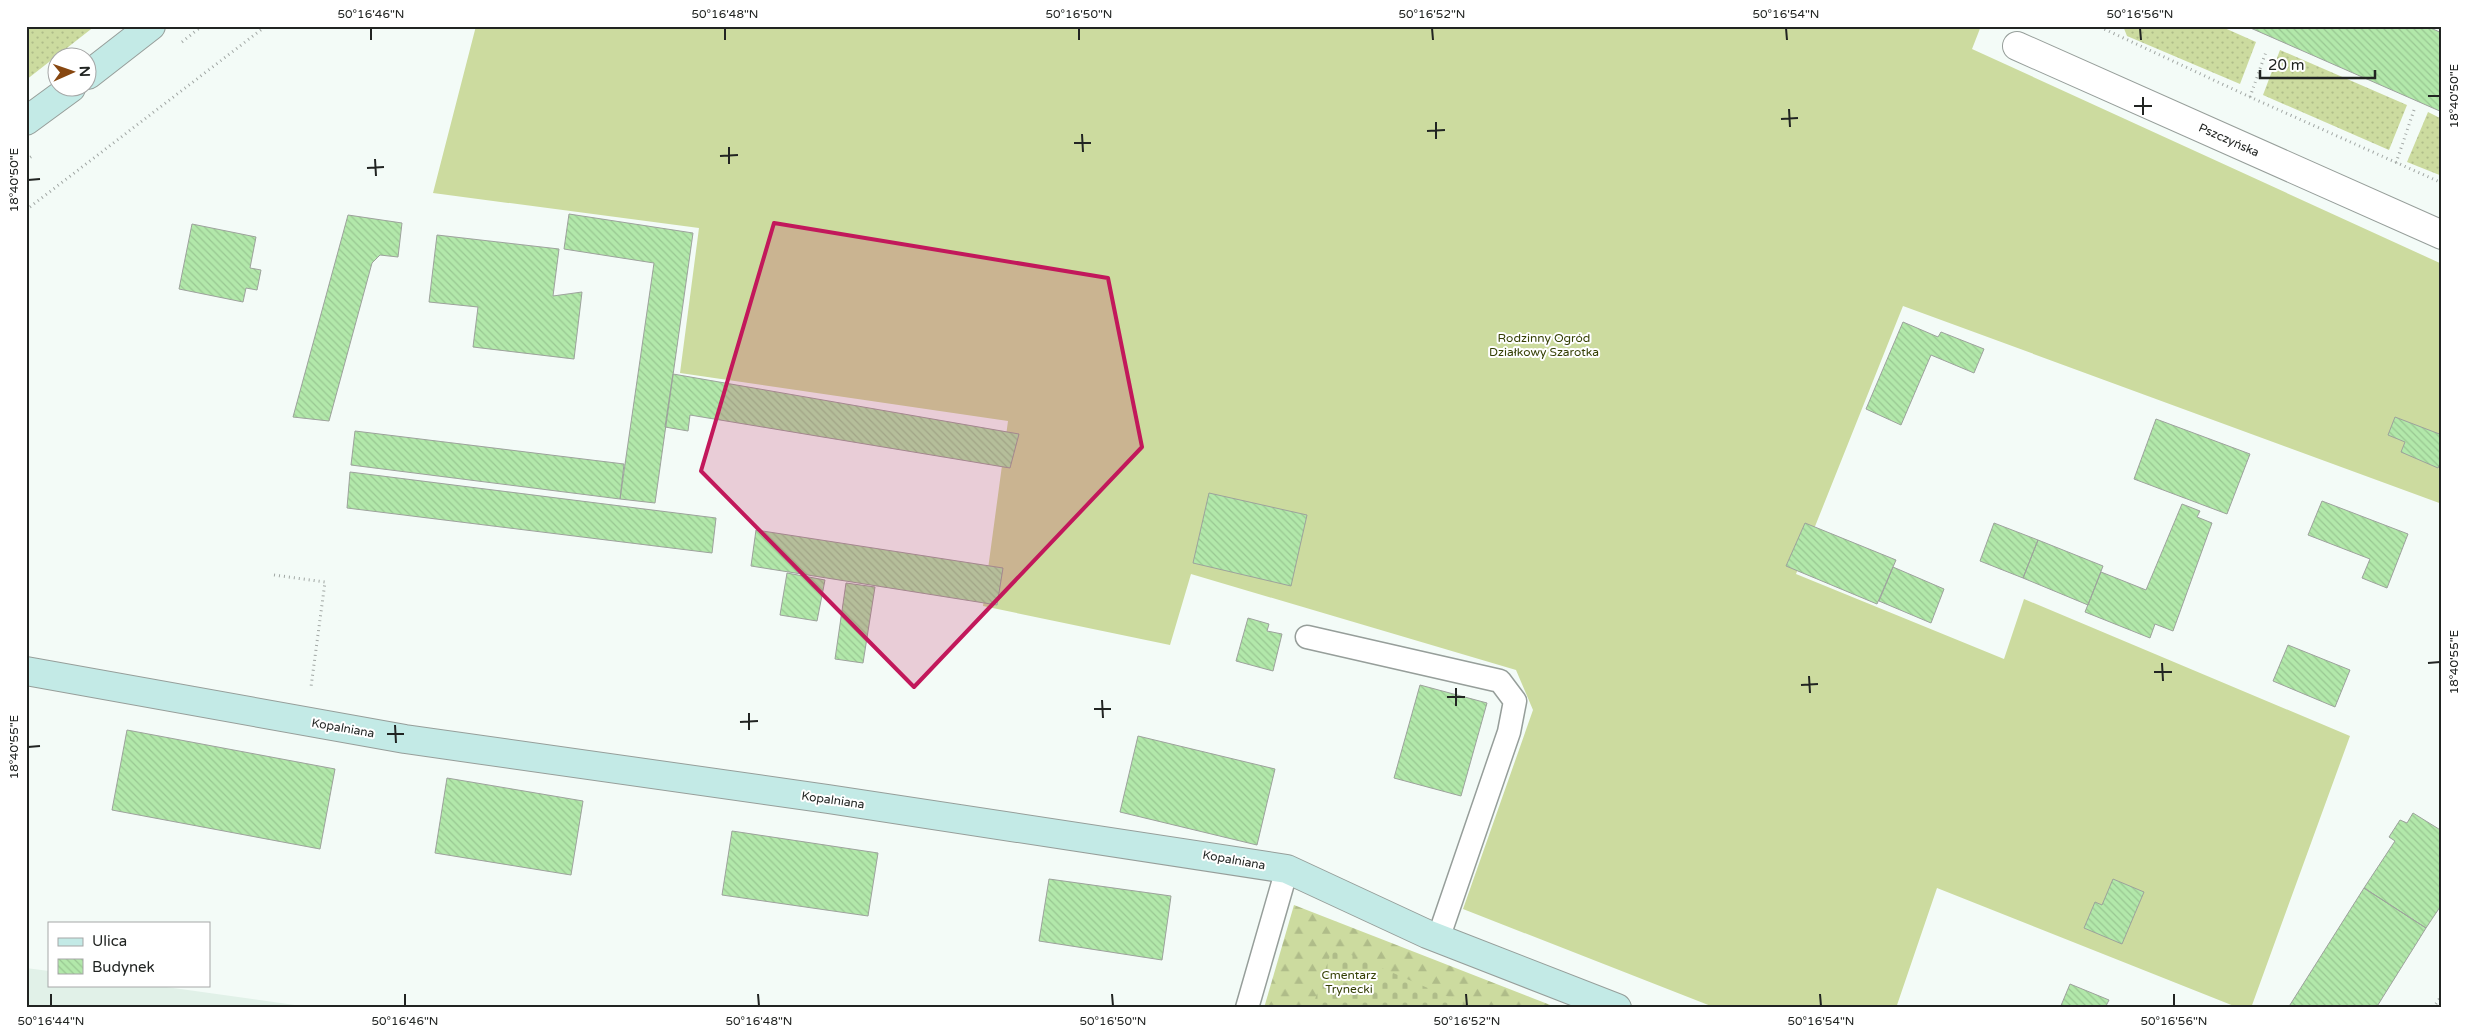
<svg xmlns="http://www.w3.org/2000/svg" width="2468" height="1034" viewBox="0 0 2468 1034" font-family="'Varela Round',sans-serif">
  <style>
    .built { fill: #e1f1e8 }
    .grass { fill: url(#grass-dots) }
    .forest { fill: url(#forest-firs) }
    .cemetery { fill: url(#cemetery-stones) }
    .garden { fill: #ccdb9f }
    .building { fill: url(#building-back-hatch); stroke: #9da29c }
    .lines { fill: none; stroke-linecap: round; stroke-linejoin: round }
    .lane-casing { stroke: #969e9a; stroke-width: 25 }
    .street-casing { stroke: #969e9a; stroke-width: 30 }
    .secondary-casing { stroke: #969e9a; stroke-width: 30 }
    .path { stroke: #a1a7a4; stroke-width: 3; stroke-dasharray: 1 4; stroke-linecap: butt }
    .lane { stroke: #fff; stroke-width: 22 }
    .street { stroke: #fff; stroke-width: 28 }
    .secondary { stroke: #c3eae6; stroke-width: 28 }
    .marked { fill: #c2185b; fill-opacity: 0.2; stroke: #c2185b; stroke-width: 4; stroke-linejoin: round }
    .ticks { fill: none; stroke: #212422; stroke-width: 2 }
    .labels { text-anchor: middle; stroke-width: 4; stroke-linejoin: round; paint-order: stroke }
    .street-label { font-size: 12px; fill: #212422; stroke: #fff }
    .park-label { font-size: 12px; fill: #354005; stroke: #fff }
    .neatline { fill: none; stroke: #212422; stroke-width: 2 }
    .ticks-label { font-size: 12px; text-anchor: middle; fill: #212422 }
  </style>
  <defs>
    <pattern id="grass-dots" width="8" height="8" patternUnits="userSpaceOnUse" patternTransform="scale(1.25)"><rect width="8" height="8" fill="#ccdb9f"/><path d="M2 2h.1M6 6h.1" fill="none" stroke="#afbc89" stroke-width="1.8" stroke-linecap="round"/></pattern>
    <pattern id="forest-firs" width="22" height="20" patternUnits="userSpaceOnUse" patternTransform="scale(1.25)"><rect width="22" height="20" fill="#ccdb9f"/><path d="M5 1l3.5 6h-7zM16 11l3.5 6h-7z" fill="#afbc89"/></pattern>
    <pattern id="cemetery-stones" width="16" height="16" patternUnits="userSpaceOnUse" patternTransform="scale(1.25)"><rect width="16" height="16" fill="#ccdb9f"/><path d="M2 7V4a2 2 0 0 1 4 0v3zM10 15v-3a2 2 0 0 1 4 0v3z" fill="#afbc89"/></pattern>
    <pattern id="building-back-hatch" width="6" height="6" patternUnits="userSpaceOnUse" patternTransform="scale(1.25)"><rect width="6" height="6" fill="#b2e8aa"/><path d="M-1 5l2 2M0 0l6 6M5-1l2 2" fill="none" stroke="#99c792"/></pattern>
  </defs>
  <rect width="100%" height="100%" fill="#f3fbf7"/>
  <path class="built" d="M26 968 49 971V985H152L316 1008H26Z"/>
  <path class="grass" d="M26 26H95L26 80Z
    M2123 26H2220L2256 42 2240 84 2127 36Z
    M2280 50 2407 105 2389 150 2263 95Z
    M2428 112 2442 119V176L2407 162Z"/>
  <path class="forest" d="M1294 905 1558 1008H1264Z"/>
  <path class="cemetery" d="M1333 947 1474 1008H1312Z"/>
  <path class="garden" d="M476 26H1981L1972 49 2442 264V504L1903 306 1796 574 2004 659 2024 599 2350 736 2251 1008H2239L1937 888 1896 1008H1716L1463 909 1533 710 1516 670 1191 574 1170 645 983 606 1008 421 680 373 699 228 433 193Z"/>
  <path class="building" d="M2246 26H2426L2442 33V112Z
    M569 214 693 233 655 503 620 499 654 263 564 249Z
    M348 215 402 223 398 257 380 255 372 263 329 421 293 417Z
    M192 224 256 237 250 268 261 270 257 290 246 288 243 302 179 289Z
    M437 235 559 249 553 296 582 292 574 359 473 347 478 307 429 302Z
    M1903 322 1938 337 1941 332 1984 349 1974 373 1931 355 1901 425 1866 409Z
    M673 374 1019 434 1010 468 690 415 688 431 665 427Z
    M2395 417 2442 435V459L2438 468 2401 452 2405 442 2388 435Z
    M2156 419 2250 454 2227 514 2134 479Z
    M355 431 624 464 620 499 351 465Z
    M350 472 716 518 712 553 347 508Z
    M1209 493 1307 515 1291 586 1193 563Z
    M2322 501 2408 534 2387 588 2362 578 2370 559 2308 535Z
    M2182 504 2200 511 2197 517 2212 523 2173 631 2155 624 2150 638 2085 612 2101 572 2146 590Z
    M1805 523 1896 560 1877 604 1786 566Z
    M1994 523 2038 540 2023 578 1980 561Z
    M756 530 1003 568 997 605 751 566Z
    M2038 540 2103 566 2088 605 2023 578Z
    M1893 567 1944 589 1931 623 1879 601Z
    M787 573 825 580 817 621 780 615Z
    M846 583 875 587 863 663 835 659Z
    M1248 618 1269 624 1267 631 1282 634 1273 671 1236 661Z
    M2288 645 2350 670 2335 707 2273 681Z
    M1420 685 1487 703 1461 796 1394 778Z
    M127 730 335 769 320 849 112 810Z
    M1138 736 1275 769 1257 845 1120 812Z
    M447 778 583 801 571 875 435 853Z
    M2413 813 2442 831V904L2426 928 2364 888 2395 841 2389 837 2400 820 2407 823Z
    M732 831 878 853 868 916 722 895Z
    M1049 879 1171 896 1162 960 1039 941Z
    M2113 879 2144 892 2122 944 2084 928 2095 902 2102 905Z
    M2364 888 2426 928 2376 1008H2288Z
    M2070 984 2109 1000 2105 1008H2060Z"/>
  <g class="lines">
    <g class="lane-casing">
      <path id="lane" d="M1307 637 1500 681 1515 701 1509 732 1438 939
        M1247 1008 1287 869"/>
    </g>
    <g class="street-casing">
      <path id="street" d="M2017 46 2442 235"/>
    </g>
    <g class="secondary-casing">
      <path id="secondary" d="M88 75 151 26
        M26 121 71 88
        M26 671 405 739 828 799 1287 869 1427 934 1617 1008"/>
    </g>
    <path class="path" d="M2103 26 2102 28 2250 97 2442 183
      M182 42 202 26
      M2250 97 2266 52
      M26 160 34 155
      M2396 163 2414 110
      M26 210 266 26
      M274 575 325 582 311 687
      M2433 1008 2442 995"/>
    <use href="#lane" class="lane"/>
    <use href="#street" class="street"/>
    <use href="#secondary" class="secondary"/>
  </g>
  <path class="marked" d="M774 223 1108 278 1142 447 914 687 701 471Z"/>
  <path class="ticks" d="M371 28V40M725 28V40M1079 28V40M1432 28 1433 40M1786 28 1787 40M2140 28 2141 40M2428 96H2440M2143 97V115M2134 106H2152M1789 109 1790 127M1781 119 1798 118M1436 122V139M1427 131 1445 130M1082 134 1083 152M1074 143H1091M729 147V164M720 156 738 155M375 159 376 176M367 168 384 167M28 180 40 179M2162 663 2163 681M2428 663 2440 662M2154 672H2172M1809 676 1810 693M1801 685 1818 684M1456 688V706M1447 697H1465M1102 700 1103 718M1094 709H1111M749 713V730M740 722 758 721M395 725 396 743M387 734H404M28 747 40 746M51 994V1006M405 994V1006M758 994 759 1006M1112 994 1113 1006M1466 994 1467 1006M1820 994 1821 1006M2174 994V1006"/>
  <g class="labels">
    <g class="street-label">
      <text transform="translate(2229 140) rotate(24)" y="4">Pszczyńska</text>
      <text transform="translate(343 728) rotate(10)" y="4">Kopalniana</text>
      <text transform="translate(833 800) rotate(8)" y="4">Kopalniana</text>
      <text transform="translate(1234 860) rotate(10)" y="4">Kopalniana</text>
    </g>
    <g class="park-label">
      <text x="1544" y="342">Rodzinny Ogród<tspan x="1544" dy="14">Działkowy Szarotka</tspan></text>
      <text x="1349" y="979">Cmentarz<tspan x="1349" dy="14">Trynecki</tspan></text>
    </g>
  </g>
  <rect width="2468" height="1034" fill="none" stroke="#ffffff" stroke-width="55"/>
  <rect x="48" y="922" width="162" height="65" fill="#ffffff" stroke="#a6a7a7"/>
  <rect x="58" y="938" width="25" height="8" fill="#c3eae6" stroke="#a6a7a7"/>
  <text x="92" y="946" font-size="15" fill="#212422">Ulica</text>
  <rect x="58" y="959" width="25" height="15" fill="url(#building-back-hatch)" stroke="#a6a7a7"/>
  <text x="92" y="972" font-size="15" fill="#212422">Budynek</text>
  <g transform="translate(72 72) rotate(88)"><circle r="24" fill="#ffffff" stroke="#a6a7a7"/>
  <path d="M0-4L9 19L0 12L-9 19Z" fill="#874710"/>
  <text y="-8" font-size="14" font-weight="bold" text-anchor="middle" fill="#212422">N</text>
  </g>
  <path d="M2260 70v8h115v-8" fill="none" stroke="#212422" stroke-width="2.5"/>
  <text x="2268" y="70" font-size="15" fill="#212422" stroke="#ffffff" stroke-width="4" paint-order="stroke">20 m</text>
  <rect x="28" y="28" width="2412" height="978" class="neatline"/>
  <g class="ticks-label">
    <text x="371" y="18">50°16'46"N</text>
    <text x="725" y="18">50°16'48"N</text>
    <text x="1079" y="18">50°16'50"N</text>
    <text x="1432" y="18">50°16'52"N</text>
    <text x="1786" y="18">50°16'54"N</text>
    <text x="2140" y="18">50°16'56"N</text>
    <text transform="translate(2454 96) rotate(-90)" y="4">18°40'50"E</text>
    <text transform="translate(14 180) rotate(-90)" y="4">18°40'50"E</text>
    <text transform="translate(2454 662) rotate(-90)" y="4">18°40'55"E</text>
    <text transform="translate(14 747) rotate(-90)" y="4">18°40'55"E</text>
    <text x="51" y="1025">50°16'44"N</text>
    <text x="405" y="1025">50°16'46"N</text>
    <text x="759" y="1025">50°16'48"N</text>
    <text x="1113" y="1025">50°16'50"N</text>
    <text x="1467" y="1025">50°16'52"N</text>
    <text x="1821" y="1025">50°16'54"N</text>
    <text x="2174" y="1025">50°16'56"N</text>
  </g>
</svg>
